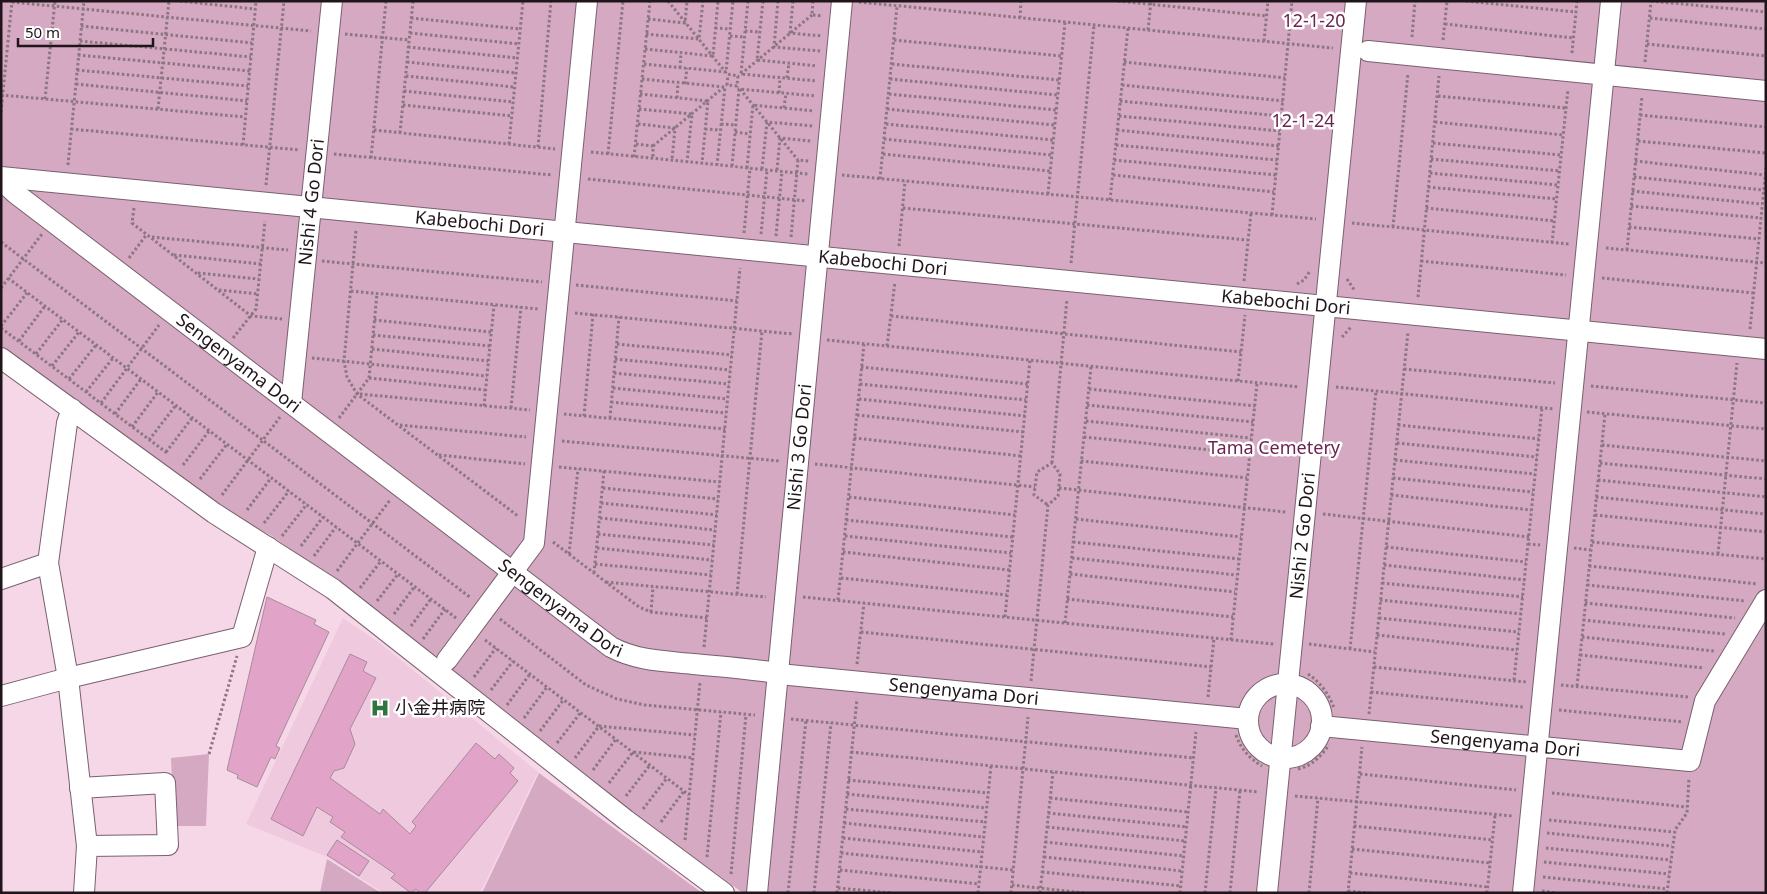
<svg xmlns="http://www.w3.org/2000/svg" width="1767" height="894" viewBox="0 0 1767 894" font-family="'Noto Sans','Noto Sans JP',sans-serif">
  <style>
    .built { fill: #efc9de }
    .green { fill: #d4a9c1 }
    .building { fill: #e2a3c8; stroke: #a78b9b }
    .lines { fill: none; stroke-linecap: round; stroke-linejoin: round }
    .minor-casing { stroke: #7a606f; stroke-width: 22 }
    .path { stroke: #8b7682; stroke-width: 3; stroke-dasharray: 2.5 2.5; stroke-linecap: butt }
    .minor { stroke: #fff; stroke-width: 20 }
    .labels { text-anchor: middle; stroke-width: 5; stroke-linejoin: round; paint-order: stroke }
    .park-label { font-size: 18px; fill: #6b2352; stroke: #fff }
    .street-label { font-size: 18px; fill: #1f151b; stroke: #fff }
    .poi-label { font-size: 18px; fill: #1f151b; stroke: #fff; text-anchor: start }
  </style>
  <rect width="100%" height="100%" fill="#f6d7e8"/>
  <path class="built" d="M343 618 381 644 538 772 480 893H384L325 856 246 824Z"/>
  <path class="green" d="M1 1H1766V893H743L627 809 327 575 272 536 220 508 1 347Z
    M209 754 206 826H174L171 758Z
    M539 773 702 893H482Z
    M327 859 381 893H320Z"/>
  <path class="building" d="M267 597 316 620 314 624 329 632 276 746 280 748 275 759 271 757 257 787 237 778 238 775 227 770Z
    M350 654 367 662 363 671 376 678 350 729 355 744 344 768 334 771 330 778 380 814 383 809 410 834 416 826 412 822 476 743 495 759 499 754 514 768 510 773 518 781 425 893H420L416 889 411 893 391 878 395 874 341 837 345 832 330 822 333 817 317 807 303 836 271 819Z
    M337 840 369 861 359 876 327 855Z"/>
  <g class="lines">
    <g class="minor-casing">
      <g id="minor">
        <path d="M1368 51 1766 91"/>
        <path id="s1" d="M1 177 1766 349"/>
        <path id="s2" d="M1 180 15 193 611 647C637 661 665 661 693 664 725 667 757 669 789 675L1248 719"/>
        <path d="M1 358 214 513 333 589 626 820 724 893"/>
        <path id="s3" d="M291 403 332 1"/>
        <path d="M72 409 67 423 48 563 68 678 87 846 84 893"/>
        <path d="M1 579 48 563"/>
        <path d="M447 660 534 543 587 1"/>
        <circle cx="1285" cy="721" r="37"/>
        <path d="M1 696 68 678 242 637 268 547"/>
        <path id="s4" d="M1321 726 1690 761 1705 701 1766 600"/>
        <path d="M80 788 165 783 168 845 87 846"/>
        <path id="s5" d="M757 893 842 1"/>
        <path id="s6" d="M1267 893 1356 1"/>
        <path d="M1523 893 1611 1"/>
      </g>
    </g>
    <path class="path" d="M180 1 255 9
      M668 1 727 74 738 76 737 86 727 85 728 75
      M748 1 741 74 817 81
      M763 1 757 60 817 66
      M778 1 774 47 820 51
      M793 1 790 33 822 36
      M813 1 812 15 823 16
      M1118 1 1267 16
      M1466 1 1576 12
      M1651 1 1766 12
      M12 2 311 31
      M859 2 1333 48
      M411 18 520 29
      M1020 18 1021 1
      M1650 18 1766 29
      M648 19 685 23 687 1
      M1445 24 1573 38
      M81 26 252 43
      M715 28 730 29
      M1148 30 1151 1
      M745 31 760 32
      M410 33 519 44
      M345 34 409 40
      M646 34 699 39 703 1
      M730 36 745 37
      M1412 37 1415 1
      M894 40 1061 56
      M1443 40 1447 1
      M80 41 251 57
      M1264 41 1268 1
      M1647 44 1766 56
      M408 47 518 58
      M645 49 713 56 718 1
      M1572 53 1577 1
      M78 55 250 71
      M407 62 516 73
      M1124 62 1285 78
      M1645 62 1651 1
      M644 64 726 72 733 1
      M892 64 1059 80
      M680 68 681 53
      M77 70 248 86
      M741 74 812 15
      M406 76 514 87
      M787 78 789 63
      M642 79 725 87 717 165
      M890 79 1057 95
      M76 84 247 101
      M685 84 687 68
      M1122 85 1283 101
      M740 89 798 160
      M404 91 513 102
      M779 93 780 78
      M640 94 708 101 702 163
      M889 94 1056 110
      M1 95 245 117
      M1438 96 1566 108
      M677 98 678 83
      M45 99 55 1
      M1120 101 1281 116
      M403 105 512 116
      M784 108 786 93
      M158 109 169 1
      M639 109 692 114 687 162
      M887 109 1054 125
      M1 112 12 1
      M1640 115 1766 127
      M1119 116 1280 131
      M1435 122 1563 135
      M638 124 675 128 672 160
      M721 124 736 125
      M886 124 1053 140
      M71 129 300 150
      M705 129 720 130
      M374 130 555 149
      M1117 130 1279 146
      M735 132 750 134
      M400 133 413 1
      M884 139 1051 155
      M1638 141 1766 153
      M1433 143 1561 155
      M509 144 523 1
      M636 144 653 146V158
      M243 145 256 1
      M1116 145 1277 160
      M653 146 724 87
      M538 147 551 1
      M591 152 808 174
      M334 154 552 175
      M608 154 623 1
      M883 154 1050 171
      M634 157 650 1
      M371 158 386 1
      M1431 159 1560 171
      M1114 160 1276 175
      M1635 161 1765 175
      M68 165 84 1
      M732 166 739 89 816 96
      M747 168 753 105 814 111
      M762 169 767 122 813 126
      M777 170 780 138 811 141
      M1430 173 1558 185
      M842 175 1316 219
      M1113 175 1274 192
      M1634 177 1764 190
      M588 179 806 201
      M880 179 897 6
      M266 185 284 1
      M1428 187 1557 199
      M1632 191 1762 204
      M1048 194 1065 22
      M1110 200 1128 28
      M1631 206 1761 218
      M134 208 132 223 251 316 282 319
      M903 208 1248 240
      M1426 208 1555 221
      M1272 215 1292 1
      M1352 223 1569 244
      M1393 227 1408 73
      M1629 227 1759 239
      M356 231 344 361 347 377 357 394 518 516
      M744 233 750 168
      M761 234 767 170
      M776 236 782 171
      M152 237 288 250
      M791 237 798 160 809 161
      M1 242 471 598
      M1552 243 1568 89
      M899 246 905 181
      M1606 248 1766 263
      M1627 250 1642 96
      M174 255 261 264
      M129 258 147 234
      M322 261 542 282
      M1421 261 1566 275
      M1071 263 1094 25
      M198 273 259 279
      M8 278 456 618
      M1602 278 1754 293
      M1347 279 1355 291
      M1244 281 1251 213
      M1297 284 1304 280 1310 271
      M576 285 737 301
      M1 288 42 234
      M219 290 258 294
      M351 291 539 309
      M1418 297 1439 76
      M575 313 793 334
      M891 316 1241 352
      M374 320 491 332
      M1 326 27 293
      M1 328 167 453
      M1750 329 1766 168
      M373 335 490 346
      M1342 337 1351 327
      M233 338 256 309 265 221
      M827 340 1299 387
      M19 341 45 306
      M617 344 732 355
      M887 346 895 282
      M372 349 488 361
      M36 354 63 319
      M312 358 487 376
      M615 359 730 370
      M52 366 79 332
      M861 367 1028 384
      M1404 369 1555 383
      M614 373 729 384
      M369 378 485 390
      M69 379 96 345
      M1238 381 1245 315
      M860 384 1026 400
      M1591 386 1766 403
      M1336 387 1554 409
      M613 388 727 399
      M1089 389 1255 406
      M86 392 113 358
      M360 394 530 410
      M859 399 1025 416
      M611 402 726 413
      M101 403 159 325
      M1087 405 1253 422
      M484 406 494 305
      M511 408 521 307
      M1587 412 1766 429
      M115 414 141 379
      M564 414 725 429
      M857 415 1023 432
      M584 416 593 314
      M339 418 369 378 377 293
      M610 418 619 317
      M1086 421 1251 438
      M400 425 526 437
      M1398 425 1539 439
      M132 427 158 392
      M1084 437 1250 454
      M854 438 1021 456
      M149 440 176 405
      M562 441 780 461
      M1397 443 1537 457
      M1602 445 1766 461
      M166 452 192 418
      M439 455 525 464
      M1395 460 1535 474
      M1081 461 1247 478
      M1052 463 1067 299
      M1600 463 1766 479
      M815 464 1035 487
      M183 465 209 431
      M559 467 720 482
      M1393 478 1533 492
      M200 479 227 444
      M1598 480 1766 497
      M603 488 718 499
      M1059 488 1286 512
      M222 495 280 417
      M1391 495 1531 510
      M849 497 1015 515
      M1596 497 1766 514
      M601 503 717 515
      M247 510 271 478
      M1323 514 1529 537
      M1595 515 1766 532
      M600 518 715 530
      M1076 519 1241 537
      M846 520 1013 537
      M264 523 289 491
      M598 534 714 545
      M282 536 307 504
      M845 536 1011 553
      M553 542 639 607 651 612 707 618
      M1073 542 1239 559
      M1592 542 1766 559
      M1528 544 1540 545
      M301 546 323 517
      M1386 547 1526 562
      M597 548 712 560
      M1574 548 1591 550
      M843 552 1010 570
      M569 554 578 469
      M1718 554 1737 363
      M314 556 336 527
      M1072 558 1237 575
      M595 564 711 575
      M1384 565 1525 580
      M1589 566 1758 584
      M337 571 390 500
      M594 573 604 471
      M1070 574 1235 592
      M841 578 1007 595
      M606 582 766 597
      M1382 583 1523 597
      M1587 585 1745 601
      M360 588 381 561
      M737 594 762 331
      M803 597 1274 644
      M1067 599 1233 617
      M838 600 864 344
      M1380 600 1521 614
      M377 601 398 574
      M1585 603 1735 618
      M651 612 653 587
      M394 614 415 586
      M1005 617 1030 360
      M1379 618 1519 632
      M500 619 586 685 617 699 645 705 755 715
      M1583 620 1725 634
      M1065 623 1091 367
      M411 626 431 599
      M861 632 1211 667
      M1377 635 1517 650
      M1582 637 1714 651
      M423 639 445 609
      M485 640 689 795
      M1231 640 1257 383
      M1309 644 1375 652
      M704 647 740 268
      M1350 649 1376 391
      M1580 655 1704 668
      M857 664 864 603
      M1374 667 1527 682
      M1308 674C1320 682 1329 694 1334 708
      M474 677 496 648
      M1514 680 1542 407
      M1031 681 1048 505 1058 496 1060 474 1052 463 1037 472 1034 495 1048 505
      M1561 685 1689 697
      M1577 686 1605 414
      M491 690 513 661
      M1371 692 1523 707
      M1208 697 1214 638
      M507 705 530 674
      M1559 710 1683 722
      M1369 714 1408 332
      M524 718 547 687
      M791 719 1194 758
      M540 731 564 699
      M1236 735C1241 749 1249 758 1262 766
      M557 743 581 712
      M851 752 1259 792
      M209 754 237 656
      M575 758 599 726 695 735
      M1298 769C1312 766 1321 756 1329 745
      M593 770 616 739
      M1360 774 1516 790
      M848 780 988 793
      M609 783 633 752 693 758
      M1552 793 1687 807
      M847 794 986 808
      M626 796 650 765
      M1295 796 1513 816
      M1050 798 1188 812
      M643 809 667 778
      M846 809 985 822
      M1048 813 1187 827
      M1549 820 1674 832
      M661 822 684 791
      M844 823 984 837
      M1354 826 1493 840
      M1047 827 1185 841
      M1547 833 1672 846
      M843 838 982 852
      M685 840 700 682
      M1045 842 1184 856
      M1546 848 1671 860
      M1352 849 1490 863
      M841 853 1013 870
      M707 857 721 712
      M1044 857 1182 871
      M1544 862 1669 874
      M840 870 979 884
      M1042 872 1181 886
      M1350 873 1488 887
      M731 874 746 715
      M1543 877 1667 889
      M1012 885 1084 893
      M838 888 892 893
      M1348 891 1369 893
      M1542 891 1556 893
      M788 893 806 720
      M814 893 831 723
      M837 893 857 699
      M978 893 991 766
      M1011 893 1028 717
      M1040 893 1053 772
      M1180 893 1196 732
      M1205 893 1216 788
      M1230 893 1240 790
      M1309 893 1318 798
      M1348 893 1362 747
      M1487 893 1495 815
      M1667 893 1675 830 1687 813 1689 778"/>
    <use href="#minor" class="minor"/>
  </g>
  <defs>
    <g id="hospital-bare" transform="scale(1.5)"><path d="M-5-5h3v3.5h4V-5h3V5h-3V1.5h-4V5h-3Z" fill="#2e7541" stroke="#fff" stroke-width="2.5" paint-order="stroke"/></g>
  </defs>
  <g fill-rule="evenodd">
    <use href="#hospital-bare" x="380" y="708"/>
  </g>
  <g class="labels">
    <g class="park-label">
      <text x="1314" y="27">12-1-20</text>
      <text x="1303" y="127">12-1-24</text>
      <text x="1274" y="454">Tama Cemetery</text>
    </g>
    <g class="street-label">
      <text dy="6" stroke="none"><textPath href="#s3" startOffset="202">Nishi 4 Go Dori</textPath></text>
      <text dy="6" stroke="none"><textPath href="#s1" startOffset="481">Kabebochi Dori</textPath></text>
      <text dy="6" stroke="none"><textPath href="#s1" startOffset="886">Kabebochi Dori</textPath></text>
      <text dy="6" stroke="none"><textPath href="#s1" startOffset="1291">Kabebochi Dori</textPath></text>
      <text dy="6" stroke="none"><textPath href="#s2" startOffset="300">Sengenyama Dori</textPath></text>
      <text dy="6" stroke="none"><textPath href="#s5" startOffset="448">Nishi 3 Go Dori</textPath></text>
      <text dy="6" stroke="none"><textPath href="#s6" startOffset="359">Nishi 2 Go Dori</textPath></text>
      <text dy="6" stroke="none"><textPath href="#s2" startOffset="705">Sengenyama Dori</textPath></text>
      <text dy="6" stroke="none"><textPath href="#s2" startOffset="1125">Sengenyama Dori</textPath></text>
      <text dy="6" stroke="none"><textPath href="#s4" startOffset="185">Sengenyama Dori</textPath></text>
    </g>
    <g class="poi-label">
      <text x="395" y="714">小金井病院</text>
    </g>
  </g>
  <rect width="1767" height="894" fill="none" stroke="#1f151b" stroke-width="5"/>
  <path d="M18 38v8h135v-8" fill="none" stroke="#1f151b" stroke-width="2.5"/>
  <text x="25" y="38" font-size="15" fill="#1f151b" stroke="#ffffff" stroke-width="4" paint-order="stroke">50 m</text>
</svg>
